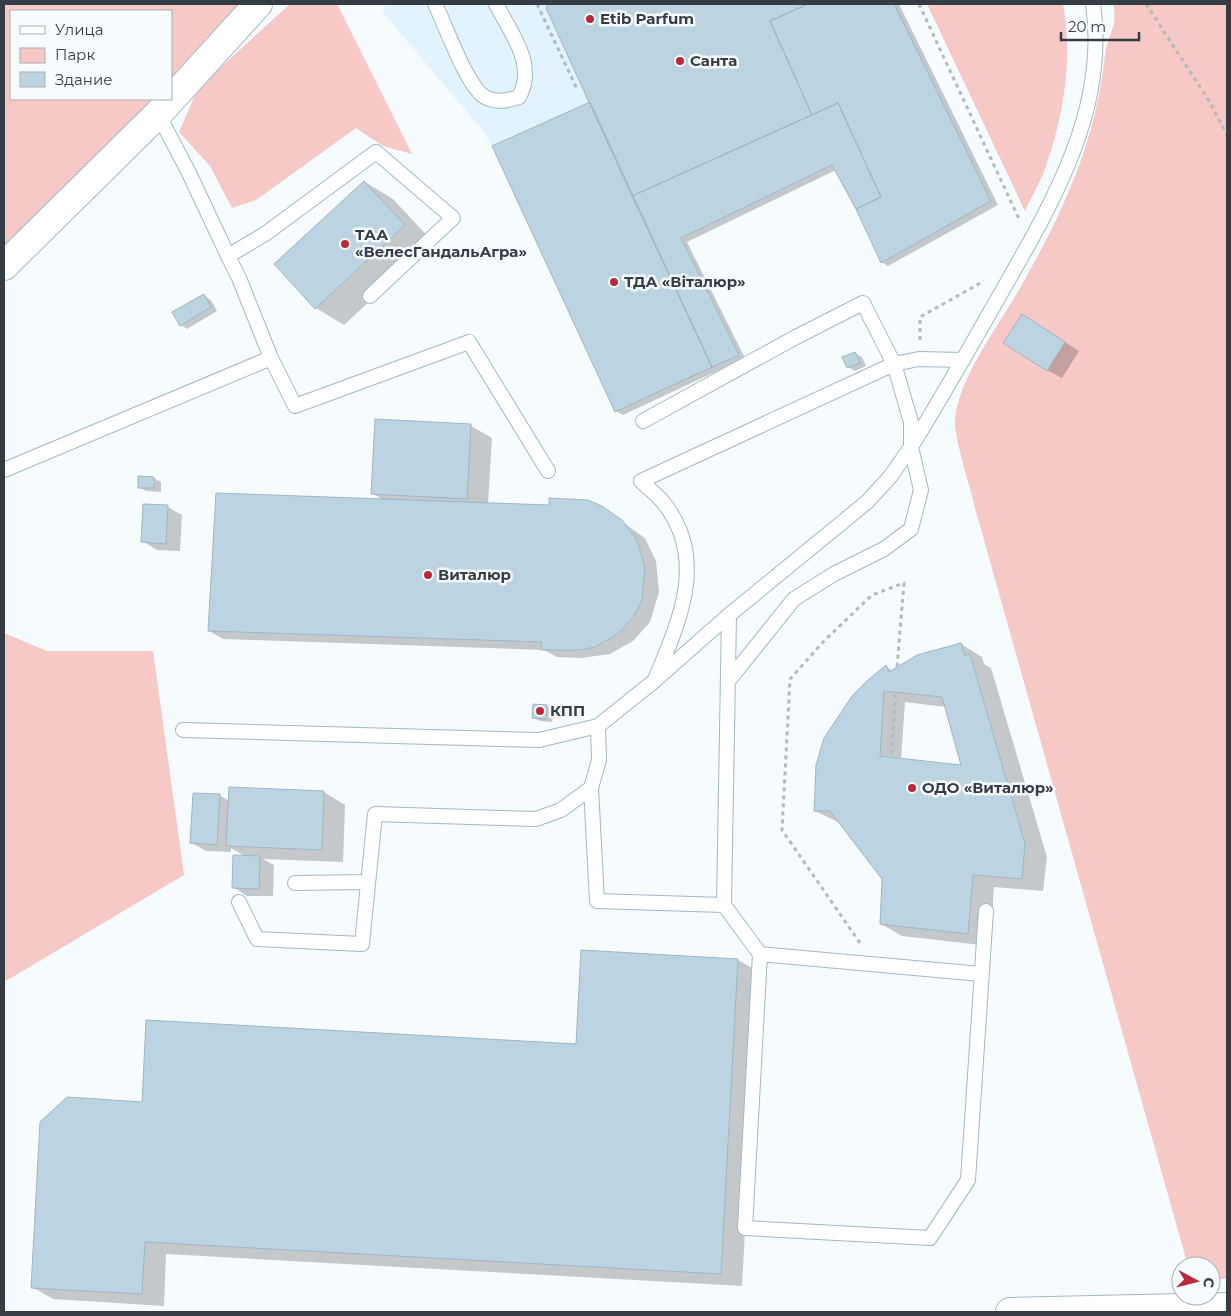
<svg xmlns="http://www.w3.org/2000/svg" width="1231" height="1316" viewBox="0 0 1231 1316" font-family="Montserrat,sans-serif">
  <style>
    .built { fill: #e0f3fe }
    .green { fill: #f6c8c6 }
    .shadow { fill: #0003; fill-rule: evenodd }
    .building { fill: #bcd4e2; stroke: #9fb6c3; fill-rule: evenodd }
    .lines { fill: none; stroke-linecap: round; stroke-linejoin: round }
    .service-casing { stroke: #a1b9c6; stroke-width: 16 }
    .minor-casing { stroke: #a1b9c6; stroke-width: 30 }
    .path { stroke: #b4babe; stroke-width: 3; stroke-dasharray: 4 4; stroke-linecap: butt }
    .service { stroke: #fff; stroke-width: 14 }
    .minor { stroke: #fff; stroke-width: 28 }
    .poi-dot { fill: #ba293a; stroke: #f6fbfe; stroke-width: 2 }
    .labels { text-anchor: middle; stroke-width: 5; stroke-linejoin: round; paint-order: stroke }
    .poi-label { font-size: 15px; font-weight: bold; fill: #343d43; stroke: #f6fbfe; text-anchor: start }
  </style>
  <rect width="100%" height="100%" fill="#f6fbfe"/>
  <path class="built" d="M386 4H808L492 146 484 132 382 11Z"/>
  <path class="green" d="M4 4H258L171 99V11H11V99H171L4 266Z
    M290 4H337L412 154 383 146 356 128 256 200 232 208 210 166 179 132 198 88Z
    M927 4H1063C1073 56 1064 113 1047 163 1042 179 1032 196 1025 211Z
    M1113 4H1227V1279H1211V1266H1188L975 508C971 489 953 435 955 419 959 377 999 325 1020 288 1064 210 1095 144 1105 55 1107 35 1119 27 1113 4Z
    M4 633 47 651H153L184 875 4 982Z"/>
  <path class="shadow" d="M549 4H899L998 205 888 266 882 262 857 208 836 170 687 242 745 358 623 415 616 411 592 102 547 8Z
    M365 182 393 199 433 242 344 325 316 308Z
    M204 296 211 300 217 311 187 329 181 325Z
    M1036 324 1079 351 1062 378 1047 370Z
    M855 353 862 357 866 366 855 371 848 367Z
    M471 426 492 438 488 504 601 507 645 538 656 561 659 592 650 622 633 641 610 654 581 658 557 657 544 650 223 639 209 631 385 501 372 493Z
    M154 478 161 482V492L146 491 139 487Z
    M168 507 182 515 180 551 157 550 142 541Z
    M961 644 982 657 984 664 991 668 1047 857 1043 891 994 887 990 946 902 936 881 924 883 879 840 823 815 811 887 667 893 671ZM905 702 946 707 963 767 901 760Z
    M547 706 554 710 552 722 540 721 533 717Z
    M324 792 345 805 343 862 263 859 274 865 273 896H247L233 887 246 857 231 848V852L206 851 192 843 219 795 229 801Z
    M583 951 738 960 759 972 742 1286 166 1254 164 1306 53 1299 32 1287 143 1103 577 1045Z"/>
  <path class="building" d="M548 4H808L770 21 812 115 632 196 546 8Z
    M808 4H894L991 201 881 263 856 209 881 197 838 103 812 115 770 21Z
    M590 102 712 367 615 412 492 146Z
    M838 103 881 197 856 209 832 165 681 238 739 355 712 367 632 196Z
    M364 181 405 225 315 309 274 264Z
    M204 294 211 307 180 326 172 312Z
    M1022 314 1065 342 1047 371 1003 343Z
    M855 352 860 363 847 368 842 357Z
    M375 419 471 424 467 499 371 494Z
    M138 476 154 477V488H138Z
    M216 493 549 505V498L588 500 602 506 622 520 637 540 645 567 642 600 636 613 619 633 595 647 580 650H541L542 642 208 631Z
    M143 504 168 505 166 544 141 542Z
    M961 643 965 656 970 654 1025 844 1022 879 973 875 968 934 880 924 882 879 830 811H814L816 765 824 738 852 696 868 680 886 665 889 672 917 655ZM884 691 942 697 961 765 880 756Z
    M533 704 547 705 546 719 532 718Z
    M229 787 324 791 322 850 226 846Z
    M193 793 220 794 217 845 190 843Z
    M233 855 260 856 259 889 232 888Z
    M581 950 738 959 721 1274 145 1242 142 1294 31 1288 40 1122 67 1097 142 1102 146 1020 576 1044Z"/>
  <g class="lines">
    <g class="service-casing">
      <path id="service" d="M435 4C445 24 467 87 485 97 496 103 507 101 519 97 537 65 511 33 496 4
        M158 114 189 173 228 256 265 234 376 152 453 218 370 296
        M228 256 239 278 271 358 295 406 469 342 548 471
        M643 421 796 337 863 303 894 364 919 359 963 360
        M4 470 271 358
        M656 677C680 620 708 558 663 502 657 495 648 488 641 481L894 364 911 422V447L921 490 911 529 884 549 834 574 794 599 729 680
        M183 730 539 740 598 726 653 682 729 615 867 502 890 477 911 447C941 399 969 349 997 300 1048 210 1109 113 1093 4
        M591 788 597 901 724 905 760 954 745 1228 930 1238 968 1180 986 911
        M295 883 368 882
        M239 902 257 939 362 944 375 814 536 819 561 810 591 788 599 760 598 726
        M724 905 729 615
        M760 954 981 974"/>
    </g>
    <g class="minor-casing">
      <path id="minor" d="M4 266 158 114 258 4
        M1010 1312 1227 1307"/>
    </g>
    <path class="path" d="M537 4 577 89
      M919 4 1019 219
      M1146 4 1211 104 1227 135
      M920 340V317L984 281
      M891 754 896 692
      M860 943 782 830 790 679 824 641 872 595 904 583 897 667"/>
    <use href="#service" class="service"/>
    <use href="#minor" class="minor"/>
  </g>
  <g class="poi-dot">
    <circle cx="590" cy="19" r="5"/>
    <circle cx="680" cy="61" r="5"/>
    <circle cx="345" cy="244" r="5"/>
    <circle cx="614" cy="282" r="5"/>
    <circle cx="428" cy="575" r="5"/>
    <circle cx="540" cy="711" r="5"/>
    <circle cx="912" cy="788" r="5"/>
  </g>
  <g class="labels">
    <g class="poi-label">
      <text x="600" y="24">Etib Parfum</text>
      <text x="690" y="66">Санта</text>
      <text x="355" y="240">ТАА<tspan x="355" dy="17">«ВелесГандальАгра»</tspan></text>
      <text x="624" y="287">ТДА «Віталюр»</text>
      <text x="438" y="580">Виталюр</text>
      <text x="550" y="716">КПП</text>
      <text x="922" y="793">ОДО «Виталюр»</text>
    </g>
  </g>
  <rect width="1231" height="1316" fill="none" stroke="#343d43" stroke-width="10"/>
  <rect x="10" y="10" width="162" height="90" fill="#f6fbfe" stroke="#a8afb3"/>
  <rect x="20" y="26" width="25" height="8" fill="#ffffff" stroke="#a8afb3"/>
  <text x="55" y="35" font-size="15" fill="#343d43">Улица</text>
  <rect x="20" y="48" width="25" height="15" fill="#f6c8c6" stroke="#a8afb3"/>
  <text x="55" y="60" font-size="15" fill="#343d43">Парк</text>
  <rect x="20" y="72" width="25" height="15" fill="#bcd4e2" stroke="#a8afb3"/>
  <text x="55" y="85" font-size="15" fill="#343d43">Здание</text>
  <g transform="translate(1196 1281) rotate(97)"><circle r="24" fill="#f6fbfe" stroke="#a8afb3"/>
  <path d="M0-4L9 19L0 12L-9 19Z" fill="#ba293a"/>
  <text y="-8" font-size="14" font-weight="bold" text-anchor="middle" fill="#343d43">С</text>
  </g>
  <path d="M1061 32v8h78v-8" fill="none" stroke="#343d43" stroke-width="2.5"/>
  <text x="1068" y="32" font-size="15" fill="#343d43" stroke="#f6fbfe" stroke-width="4" paint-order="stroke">20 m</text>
</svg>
